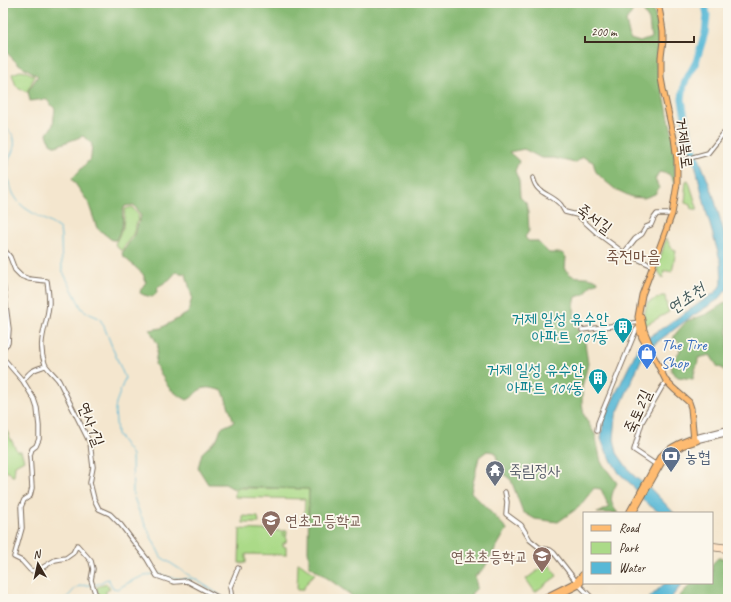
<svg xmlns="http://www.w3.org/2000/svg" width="731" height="602" viewBox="0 0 731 602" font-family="Caveat,'Poor Story',sans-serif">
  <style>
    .green { fill: #abda88; stroke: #738253 }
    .forest { fill: #88ba74; stroke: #627249 }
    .water { fill: #57b8d6; stroke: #49717a }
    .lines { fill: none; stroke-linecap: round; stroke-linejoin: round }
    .stream { stroke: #57b8d6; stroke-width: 1 }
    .river { stroke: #57b8d6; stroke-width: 7 }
    .minor-casing { stroke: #7c6c5c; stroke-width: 5.5 }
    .tertiary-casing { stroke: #7c6c5c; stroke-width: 6 }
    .secondary-casing { stroke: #7c6c5c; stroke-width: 6 }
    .primary-casing { stroke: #7c6c5c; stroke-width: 7 }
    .minor { stroke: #fff; stroke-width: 3.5 }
    .tertiary { stroke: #fff; stroke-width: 4 }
    .secondary { stroke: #ffe4c6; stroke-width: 4.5 }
    .primary { stroke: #febb71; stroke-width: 5 }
    .labels { text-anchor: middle; stroke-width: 3.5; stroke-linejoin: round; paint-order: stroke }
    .street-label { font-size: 16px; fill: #3b2a1e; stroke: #fbf7ec }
    .culture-label { font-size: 16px; fill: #0d838f; stroke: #fbf7ec; text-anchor: end }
    .shop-label { font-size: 16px; fill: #366cbe; stroke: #fbf7ec; text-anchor: start }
    .service-label { font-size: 16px; fill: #4e5e75; stroke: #fbf7ec; text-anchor: start }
    .worship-label { font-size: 16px; fill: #5b616d; stroke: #fbf7ec; text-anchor: start }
    .education-label { font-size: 16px; fill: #785e54; stroke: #fbf7ec; text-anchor: start }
    .neighbourhood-label { font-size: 17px; fill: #745342; stroke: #fbf7ec }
    .water-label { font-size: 17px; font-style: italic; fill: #455c5e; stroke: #fbf7ec }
  </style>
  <rect width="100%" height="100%" fill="#fbf7ec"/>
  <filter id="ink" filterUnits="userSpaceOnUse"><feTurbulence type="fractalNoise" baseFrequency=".025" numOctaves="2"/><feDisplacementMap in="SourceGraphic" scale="8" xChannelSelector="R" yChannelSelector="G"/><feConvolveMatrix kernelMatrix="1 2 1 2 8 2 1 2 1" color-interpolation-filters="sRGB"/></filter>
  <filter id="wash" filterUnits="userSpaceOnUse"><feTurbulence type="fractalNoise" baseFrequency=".012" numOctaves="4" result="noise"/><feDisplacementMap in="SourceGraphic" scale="16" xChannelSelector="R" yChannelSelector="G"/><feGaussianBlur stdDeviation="0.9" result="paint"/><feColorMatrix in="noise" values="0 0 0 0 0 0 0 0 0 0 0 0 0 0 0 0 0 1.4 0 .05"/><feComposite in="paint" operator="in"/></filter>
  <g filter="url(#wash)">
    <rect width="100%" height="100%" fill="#f4e6ce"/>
    <path class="green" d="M23 70 35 76 27 92 16 86 12 74Z
      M688 180 689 182 698 210 696 209H692L691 205 685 203 686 192 685 191 686 181Z
      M132 207 139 216 133 234 121 251 115 244 123 228 125 209Z
      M666 238 671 247 676 251 672 272 668 271H664L663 278 657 270Z
      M662 296H665L667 307 669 312 644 326V316L647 303Z
      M3 424 17 451H21L24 460 15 465 14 476H12L9 471H3Z
      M239 488 309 489 307 522 304 519 305 499 235 497V490Z
      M243 516 258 517 259 523H243Z
      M240 529 284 531 283 535 284 537V531L287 530 286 542 285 543H283V546L286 547V555L246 554V563H239Z
      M298 563H300L315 574 313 576H312L302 590H297Z
      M548 563 557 576 535 592 526 579Z
      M103 584H106L110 588 106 591V597C100 596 97 594 96 588Z"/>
    <path class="forest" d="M3 3H632V12L626 21 630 39 640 42 651 38 649 20 638 3H652L657 24 658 42 656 62 659 80 665 100 674 141 675 184 669 174 659 172 655 179 659 188 655 194 644 198 632 197 615 189 604 180 596 172 593 162 583 157 575 163 554 158H541L524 149 509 152 519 161 515 171 519 181 520 197 526 203 528 213 529 231 525 237 528 241H537L549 253H562L566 257 565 270C567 271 569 273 571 275 579 279 588 274 598 281L597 283 591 285 585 294 576 297 574 306 575 325 585 343 588 364 582 387V403L584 415 591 428 595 434 601 462 617 483C611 495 608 502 618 513H597L609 507 601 489 594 488 579 507 558 522 535 519 523 512 511 480 501 472 495 452 487 451 479 457 471 492 507 529 483 570 475 576 477 588 471 594 472 599H353L351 595 309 565V556L308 551 309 489 239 487 234 489 225 484H208L198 468 202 453 217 439 221 428 234 422 223 391C215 389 206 385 198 391 193 395 194 397 187 400L178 395 169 388 155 364 158 345 150 330 161 328 188 313 192 297 186 274 176 272 170 279 158 287 156 294 152 297 144 295 140 293 141 289 146 282 143 274 123 256 122 253 134 235 141 216 134 205 125 206 123 210 122 227 116 240H112L97 228 88 202 72 179 91 158 92 144 83 136 56 146 50 143 47 134 53 125 55 109 46 99 30 101 28 91 38 76 17 63 9 55 3 43Z
      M728 301V375L722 368 718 367 710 355 698 358C698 365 697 364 695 370 694 373 694 376 693 379L678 377 671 371C673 362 675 357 680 351L679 342 674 339V336L677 332 687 321 707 314Z
      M718 558 728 559V599H677L692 583H712V564Z"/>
    <path class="water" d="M697 153 713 194 728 247V288L719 299 688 319 645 351 616 416 614 439 617 453 626 466 635 477 652 490 674 513H660L645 502 633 486 619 473 607 453 601 439 604 418 638 348 649 337 716 292 722 283 721 263 707 214 693 155Z
      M665 583H683L670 599H648Z"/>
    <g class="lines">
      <path class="stream" d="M3 82 5 86 3 110
        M3 121 7 129 13 135C14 139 15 143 14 147 12 155 7 160 7 168 6 182 14 200 25 208 36 216 49 221 60 229L61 237 62 270 82 309 90 314 99 318 103 324 115 354 125 378 116 403 115 410 117 434 132 455 133 495 140 514 161 557 226 599
        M158 573 170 578 192 579
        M94 585C99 585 103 580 108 579L113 588 118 589C130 581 139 577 153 574
        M64 599C71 596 73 588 80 586 83 585 87 585 91 585"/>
      <path class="river" d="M697 162 686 124 682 99 684 84 696 62 705 33 707 16 705 3"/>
    </g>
  </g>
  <g filter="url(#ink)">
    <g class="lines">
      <g class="minor-casing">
        <path id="minor" d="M677 160 686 159 708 153 723 134 728 133
          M533 178C537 195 550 193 560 204 562 206 563 209 565 212L577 215 597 233 624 253 653 266
          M3 248 10 257 15 270 21 276 29 279 47 281C48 288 49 296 49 303 48 325 36 341 45 364 47 369 56 376 59 381L90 443 93 467 90 483 94 499 99 509 110 514 121 525 136 545 147 559 157 576 174 582 187 581 221 599
          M624 253 635 239 642 234 646 227 651 225 654 218 657 214H672
          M3 283 9 329 8 343 4 347 3 353
          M582 330 640 322
          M3 355V358L23 381 34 399 37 408 39 426V439L36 446 32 449 30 455 32 488 30 496 24 500 21 507 22 528 14 557 22 561 30 570 33 571 40 569 55 560 66 558 73 553 77 545 91 561 93 569 91 580 95 593 99 597 106 599
          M23 381C31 370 33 370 45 366
          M597 431 598 423 603 410 636 330 639 327
          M658 466 634 450 642 422 662 387 667 381
          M505 492 507 502 506 514 521 525 530 540 540 548 550 550 554 553 579 585 593 599
          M232 599 230 587 238 568"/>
      </g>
      <g class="tertiary-casing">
        <path id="tertiary" d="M697 437 728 429
          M698 440 728 433
          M283 599H304"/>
      </g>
      <g class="secondary-casing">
        <path id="secondary" d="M712 545 728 547
          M712 548 728 550"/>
      </g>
      <g class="primary-casing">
        <path id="primary" d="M658 3 661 18 663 31V41L661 57V78L663 89 674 138 677 160V184L672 214 642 295 638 317 640 332 642 338 655 359 666 381 674 389 689 402 691 408 694 441
          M641 316 644 330 650 345
          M629 513 660 457C668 448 679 443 690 439
          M633 513 662 462 670 454 682 446 697 441
          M542 599 576 582 584 573
          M551 599 579 585 584 578"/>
      </g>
      <use href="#minor" class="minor"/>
      <use href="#tertiary" class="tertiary"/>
      <use href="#secondary" class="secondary"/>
      <use href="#primary" class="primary"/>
    </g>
  </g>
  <defs>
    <g id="building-pin" transform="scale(1)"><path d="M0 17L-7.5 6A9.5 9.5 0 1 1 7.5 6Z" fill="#0f9aa8" stroke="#fbf7ec"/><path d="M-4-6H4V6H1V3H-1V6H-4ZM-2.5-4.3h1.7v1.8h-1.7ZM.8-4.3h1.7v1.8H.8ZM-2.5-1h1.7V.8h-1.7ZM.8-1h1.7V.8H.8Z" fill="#fff"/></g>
    <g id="shop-pin" transform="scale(1)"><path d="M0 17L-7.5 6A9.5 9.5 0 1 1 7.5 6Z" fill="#3f7fe0" stroke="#fbf7ec"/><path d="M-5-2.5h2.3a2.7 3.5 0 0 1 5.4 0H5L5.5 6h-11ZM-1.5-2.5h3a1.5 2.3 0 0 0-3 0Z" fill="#fff"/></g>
    <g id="bank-pin" transform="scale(1)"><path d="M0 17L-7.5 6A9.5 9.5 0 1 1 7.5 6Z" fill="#5c6f8a" stroke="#fbf7ec"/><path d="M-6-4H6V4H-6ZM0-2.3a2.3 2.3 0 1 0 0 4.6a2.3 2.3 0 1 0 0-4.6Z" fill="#fff"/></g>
    <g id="temple-pin" transform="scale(1)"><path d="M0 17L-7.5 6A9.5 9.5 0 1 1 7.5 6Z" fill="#6b7280" stroke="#fbf7ec"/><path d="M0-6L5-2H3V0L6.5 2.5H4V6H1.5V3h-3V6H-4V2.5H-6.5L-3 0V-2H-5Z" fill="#fff"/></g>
    <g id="school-pin" transform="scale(1)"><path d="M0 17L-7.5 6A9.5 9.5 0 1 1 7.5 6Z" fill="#8d6e63" stroke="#fbf7ec"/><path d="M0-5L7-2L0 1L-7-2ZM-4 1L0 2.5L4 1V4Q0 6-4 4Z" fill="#fff"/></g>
  </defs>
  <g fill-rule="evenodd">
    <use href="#building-pin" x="623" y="327"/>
    <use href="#shop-pin" x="647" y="353"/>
    <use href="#building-pin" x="598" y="378"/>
    <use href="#bank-pin" x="671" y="456"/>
    <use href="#temple-pin" x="495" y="470"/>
    <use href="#school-pin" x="271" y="520"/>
    <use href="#school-pin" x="542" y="556"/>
  </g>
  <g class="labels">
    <g class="street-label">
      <text transform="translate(685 143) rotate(83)" y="6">거제북로</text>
      <text transform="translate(595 218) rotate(36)" y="6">죽서길</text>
      <text transform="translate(637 411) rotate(-66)" y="6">죽토2길</text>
      <text transform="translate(92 424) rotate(69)" y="6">연사1길</text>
    </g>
    <g class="culture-label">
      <text x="609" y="324">거제 일성 유수안<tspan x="609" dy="18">아파트 101동</tspan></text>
      <text x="584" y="375">거제 일성 유수안<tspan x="584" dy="18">아파트 104동</tspan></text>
    </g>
    <g class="shop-label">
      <text x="661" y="350">The Tire<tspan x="661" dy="18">Shop</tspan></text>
    </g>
    <g class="service-label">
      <text x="685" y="462">농협</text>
    </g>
    <g class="worship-label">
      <text x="509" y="476">죽림정사</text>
    </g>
    <g class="education-label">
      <text x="285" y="526">연초고등학교</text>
      <text x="528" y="562" text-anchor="end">연초초등학교</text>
    </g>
    <g class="neighbourhood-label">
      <text x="633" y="262">죽전마을</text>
    </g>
    <g class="water-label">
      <text transform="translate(686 298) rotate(-34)" y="6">연초천</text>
    </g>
  </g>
  <rect width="731" height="602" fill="none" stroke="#fbf7ec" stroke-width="16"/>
  <rect x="583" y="512" width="130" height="72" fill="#fbf7ec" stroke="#aea59a"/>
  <rect x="591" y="525" width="20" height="6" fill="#febb71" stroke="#aea59a"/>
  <text x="619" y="532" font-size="12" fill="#3b2a1e">Road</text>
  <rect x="591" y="542" width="20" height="12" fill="#abda88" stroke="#aea59a"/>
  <text x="619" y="552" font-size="12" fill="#3b2a1e">Park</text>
  <rect x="591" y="562" width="20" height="12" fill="#57b8d6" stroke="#aea59a"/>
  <text x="619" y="572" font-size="12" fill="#3b2a1e">Water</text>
  <g transform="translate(38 564) rotate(351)" stroke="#fbf7ec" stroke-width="3" paint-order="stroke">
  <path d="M0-3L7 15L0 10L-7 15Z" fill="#3b2a1e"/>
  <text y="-6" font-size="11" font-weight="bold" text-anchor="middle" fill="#3b2a1e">N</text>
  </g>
  <path d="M585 36v6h109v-6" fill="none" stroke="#3b2a1e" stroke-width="2"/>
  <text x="591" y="36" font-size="12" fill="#3b2a1e" stroke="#fbf7ec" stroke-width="3" paint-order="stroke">200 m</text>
</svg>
